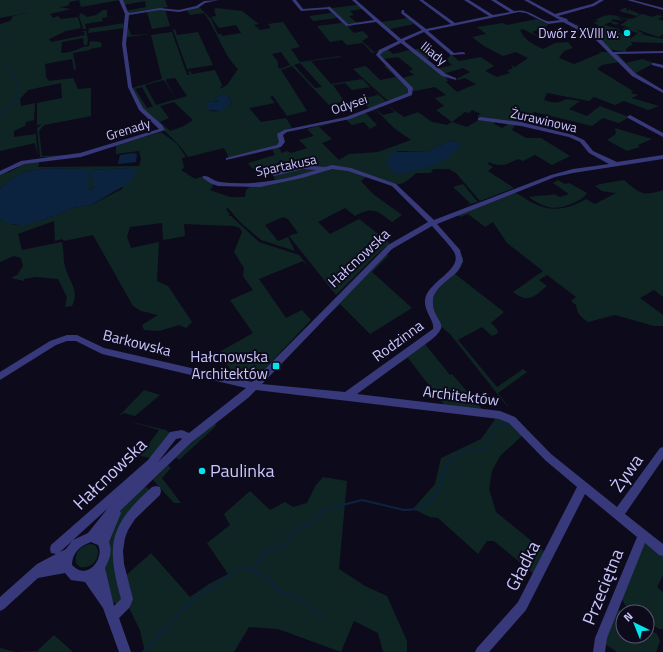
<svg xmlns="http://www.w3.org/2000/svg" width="663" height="652" viewBox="0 0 663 652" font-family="'Titillium Web',sans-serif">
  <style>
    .green { fill: #0f2523; fill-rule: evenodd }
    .water { fill: #0c233f }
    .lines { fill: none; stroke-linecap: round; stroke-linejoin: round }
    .stream-far2 { stroke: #0c233f; stroke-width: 1 }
    .stream-far1 { stroke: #0c233f; stroke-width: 1.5 }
    .stream { stroke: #0c233f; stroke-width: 2 }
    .minor { fill: #37397a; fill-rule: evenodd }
    .poi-dot { fill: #05e4ec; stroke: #0d0b1b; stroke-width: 1.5 }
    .labels { text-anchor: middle; stroke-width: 4; stroke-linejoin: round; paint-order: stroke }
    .far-poi-label { font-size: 13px; fill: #cac7fe; stroke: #0d0b1b; text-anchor: end }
    .far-street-label { font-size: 13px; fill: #cac7fe; stroke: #0d0b1b }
    .street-label { font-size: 15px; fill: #cac7fe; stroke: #0d0b1b }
    .poi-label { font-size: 15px; fill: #cac7fe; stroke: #0d0b1b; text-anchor: end }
    .near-poi-label { font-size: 18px; fill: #cac7fe; stroke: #0d0b1b; text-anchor: start }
    .near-street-label { font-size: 18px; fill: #cac7fe; stroke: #0d0b1b }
  </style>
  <rect width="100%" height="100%" fill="#0d0b1b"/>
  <path class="green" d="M0 0H120L81 7 79 0 70 2 68 6 59 7 71 9 50 14 53 18 58 16 61 19 78 17 81 28 66 31 49 39 51 42 85 35 84 32 81 31H86L88 39 87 45H84L83 38 62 42 61 53C75 53 78 47 89 46L90 41 100 42 102 44 101 47 90 49V50L73 53 76 69 74 70 72 59 45 64 46 77 49 81 73 78 78 89 91 88V116L44 125 39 131 42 156 68 155 67 157H40L37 128 42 124 37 125V103L62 98 61 83 28 90 20 99 21 106 35 103 34 120 26 122 25 126 14 131V137L36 134 38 157 35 143 0 151V24L10 21 13 16 32 12 0 18Z
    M122 0H165L168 7 129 14 126 11 146 7 145 1 124 5Z
    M356 3 362 9 350 11 354 15 349 16 357 23 374 20 371 17 375 20 347 24 329 7H326L329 6 332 8 357 5Z
    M199 7 211 19 218 34H221L222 36 241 33 236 25 219 28 211 17 216 16 214 9 216 8 242 11 259 24 254 25 260 30 271 28 268 24 283 22 300 47 291 49 300 62 340 56 334 49 341 57 311 61 331 84 362 79 370 87 352 90 345 83 333 85 344 101 329 105 292 66 281 70 307 111 287 116 273 96 270 97 275 103 249 108 261 122 286 118 292 128 279 133 281 142 279 145 229 158 224 148 188 157C176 139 161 129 146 113 123 87 126 48 127 16L135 14 128 16V27L131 35 151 34 127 37 126 45 132 88 162 79 151 35 172 32 187 75 190 74 188 72 190 71 192 74 215 70 222 85 220 89 227 85 238 69C223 55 217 30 204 13L190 15 187 10ZM281 52 290 65 280 69 278 67V62L272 54ZM300 63 322 87 315 88 294 65ZM175 78 187 96 156 105 145 85 164 80 176 99 166 81V79ZM142 87 153 107 147 108 135 89ZM223 94 227 95 232 103 231 104C222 109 217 115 207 109L209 101 220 102 215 98ZM174 102 193 120 184 126 170 131 160 122 169 118 160 106Z
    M624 8H627L626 10 629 12 628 9 640 14 630 20 642 14 653 17 657 15 663 16 658 19 663 21V34L659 37 635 29 620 25 628 20 616 17 624 21 613 19 611 21 619 23 616 25 610 22 604 25 619 29 620 30 618 32 631 38 638 33 622 29C629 25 637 30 644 34H640L663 39V43L631 42 633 46 631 45 626 49V52L612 50 589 32 596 31 590 28H587L589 30 586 31 571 21 585 29 593 26 598 28 597 24 593 23 599 21 595 20C599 18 605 15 610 15 621 15 626 23 637 16L619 11Z
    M103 10H107V17L125 15 102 18 103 21 85 24 86 29 125 23 123 24 125 28 88 33 89 29H83L79 16 81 13 87 17 96 15Z
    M159 10H165L170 26 152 29 147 12Z
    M332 13 337 18 313 21 309 16Z
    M525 13 549 25 532 32 540 38 523 29 520 30C524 40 533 44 543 49L555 43 568 42 573 48 564 51 559 58 574 64 601 53 598 52H610L619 62 602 65 597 69 633 91 631 93 638 95 632 98 659 106 648 110 624 101 615 105 594 97 589 101 547 93 544 100C552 103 558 104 566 99L580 101 569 109 587 116 600 106 629 117 619 123 603 118 592 126 534 112 522 123 480 118 477 116 481 114 472 110 469 113 465 112 452 122 467 127 480 119 494 121V124L502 128 508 124 515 125 512 130 526 138H541L570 156 552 165 535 155 523 161 518 159C508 164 500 168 489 162L488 164 493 167 488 171 514 188 480 201 456 173 449 169H433L431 173H416C411 178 402 186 395 184 370 176 354 169 327 167 320 167 314 166 308 167 291 169 258 182 248 163L275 155 272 149 278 147 282 153 287 151 291 153 307 148 299 140 314 136 307 129 341 120 319 127 332 139 322 143 339 160 349 154 378 152 411 140 394 128 374 108 383 115 395 112 385 104 404 117 418 112 432 122 447 125 452 122 436 110 444 106 435 98 446 95 435 87 414 91 397 75 402 78 414 75 409 71 413 69 398 57 383 59 379 55 387 49 393 54 410 50 400 42 446 77 448 81 446 82 457 92 476 84 465 78 458 80 448 76 456 79 470 72 463 68 443 74 437 69 452 65 447 60 451 54 459 61 481 57 494 66 485 71 497 77 510 73 507 71 513 68 511 65 515 67 528 58 516 52 503 56 484 46 472 37 486 34 477 27 503 23 507 25 537 19ZM451 140 461 144 431 166 406 172H392L397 151 427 152Z
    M408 18 414 24 390 29 393 32H391L380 21 382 22Z
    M339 21 345 25 354 26 348 27 354 33 363 31 369 37 362 41 374 52 380 51 372 53 363 43 347 45 342 40 330 42 317 26 341 23Z
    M175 29 177 35 198 32 213 65 187 69 173 30Z
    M403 41 414 50 428 46 441 56 425 59Z
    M618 54 626 63 642 59 654 63 636 73 660 88 637 75 616 55Z
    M366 66 380 80 396 77 384 66H386L409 88 410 93 388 101 353 69Z
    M373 90 387 102 369 108 360 99 378 95Z
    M370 109 377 114 372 109 365 112 377 125 370 129 364 122 352 125 345 119Z
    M615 128 652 139 638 145 640 147 627 151 607 140 616 134Z
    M161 132 177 144 186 157 182 158 184 168 181 170 195 179 203 176 214 184 210 190 230 197H245L246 190 252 185 339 167 389 184 366 177 361 181 373 194 402 215 392 222C377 211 373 206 355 216L345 208 318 222 330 234 359 219 390 243 376 255 336 295 289 236 298 233 288 219 283 217 265 225 278 241 288 237 295 251 261 240 240 222 228 208 226 209 230 214 228 216H231L259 242 299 255 310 268 303 261 259 279 286 318 302 310 311 320 253 381 244 380 251 377 249 373 243 374 237 378 220 355 221 351 253 333 230 300 253 290 243 276 244 268 234 252 242 232 240 228 234 226 184 224 185 236 163 240 162 223 130 227 127 237 131 248 159 242 157 281 168 286 192 322 186 328 179 325 159 331 144 330 142 325 158 315 141 311 133 306 93 235 64 241 62 239 55 241 54 221 18 234 22 250 62 242C64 250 63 259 65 267 69 281 80 291 72 306L65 307 67 297 58 279 36 277 24 279V281L11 278 17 275 23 266 21 258 14 256 0 262V219L15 225 43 220 73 208 91 205 122 189 130 168 92 170 94 187 90 190 88 189V169C55 169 24 162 0 189V173L9 172 19 167 16 165 40 161 38 167 139 166 141 159 139 151 116 154V145Z
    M297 169H322L276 182 273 175Z
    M558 180 565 184 569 183 587 193C583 199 578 201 571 204 553 211 546 208 530 198L529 196 532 197C539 194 546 197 554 194L560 197 569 194 553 183Z
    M624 180C639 193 643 197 663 190V297L654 290 640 298 663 315V326H654L615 315 588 322C581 317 577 314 576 305L571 301 576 297 547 275 539 280 547 286C533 297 529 304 513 292L543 271 507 243 493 222 485 227 468 214 460 217 458 215 513 192C520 194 526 200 533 203 552 213 568 209 586 199L595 204 616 193 602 191 595 186 600 184Z
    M463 184 477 201 478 202 466 205 470 203 453 187Z
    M385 254 389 255 372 272 412 308 370 334 340 304 332 312 330 310Z
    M461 257H463V262L455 274 504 312 491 323 497 329 498 333 492 336 482 327 458 340 497 387 523 369 527 372 498 393 508 406H507L450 334 439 325 430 309 436 288Z
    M425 344 450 375 452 374 484 411 445 406 408 358 398 364 397 363Z
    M144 390 160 395 135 416 124 413 119 416Z
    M496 418 506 419 523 435 500 456 492 471 489 489 496 512 545 552 534 574 494 541H487L478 554 438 518 430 517 413 509 435 484 441 458 481 439Z
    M128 421 166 430 171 434 152 458 140 456 159 430Z
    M214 423 216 424 215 427 179 460 176 457Z
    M168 465 171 468 162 478 181 503H174L153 480Z
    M323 477 347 481 339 569 365 586 387 596 407 641V652H383L378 633 354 621 341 652 278 629 249 627 234 652H145L140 630 129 608 131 606 123 578 151 553 190 597 209 584 228 574 207 543 230 525 224 514 250 491 270 510 285 502 293 507 307 503 316 485Z
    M147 487 151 492 119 531 124 599 117 605 113 602 103 568 107 540 120 511 143 488Z
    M644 541 663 553V575L657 587 663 592V629H659L647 621V612C635 612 627 611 622 599Z
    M91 544 95 545 98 550C99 561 91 569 80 567L76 563C74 553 81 545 91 544Z
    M618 609 623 612V636H647V628L657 634 660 641 656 652H617L602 642Z
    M54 635 73 652H0V648L16 652 37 651Z"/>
  <path class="water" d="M222 94 227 95 232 103 222 111 207 110 206 108 209 101 220 102 215 98Z
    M451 140 461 144C449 164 420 171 397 174 390 173 387 165 387 159L393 152H427Z
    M133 153 137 154 136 162 118 164 120 155Z
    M130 168 135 169V174L129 183 91 205 73 208 43 220 24 225 10 224 0 219V189C24 162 55 169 89 169L88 189 90 190 94 187 91 170Z"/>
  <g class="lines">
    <path class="stream-far2" d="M0 41V44
      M0 63 15 77 19 96 0 115"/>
    <path class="stream-far1" d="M454 456C465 447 478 452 489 446L490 439 493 437V427L501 424H511"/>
    <path class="stream" d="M253 571 267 578 282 593 297 597 321 616
      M143 652 190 602 239 569 244 568 253 571 265 551 285 546 294 531 315 521 323 510 362 500 404 510 417 509 426 505 437 493 445 469 455 455"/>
    <path class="minor" d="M119 0H123L128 12 130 13 160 8 179 10 196 6 204 1 219 0 205 3 198 8 179 12 160 10 129 15 126 44 132 87 143 108 162 125 165 130 81 157 24 164 0 175V171L21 161 80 153 159 129 139 110 128 87 122 44 125 14Z
      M292 0H296L303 9 330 7 348 24 374 20 352 0H356L401 39 422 30 401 13 402 10H404V12L426 29 451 24 419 0H423L455 23 489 16 464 0H469L493 15 510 12 491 0H496L514 11C528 8 535 17 547 21 551 22 556 20 560 20L524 0H529L555 14 592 4 599 0H604L594 6 558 16 567 19 568 21 599 37 613 52 663 51V53L616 54 636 74 663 90V93L632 76 595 39 563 22 548 24 526 13 519 12 428 31 454 53 463 52 465 53V54L451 55 424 32 404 41 446 74 456 78V80L442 76 401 43 383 52 380 55 413 88 412 95 350 119 287 132 283 135 285 142 281 147 226 160V158L277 145 279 142 277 134 284 130 346 117 408 93V89L376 55 379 50 398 41 376 22 346 26 328 9 301 11Z
      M627 0H633L663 8V10Z
      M654 63 663 65V68L652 65V63Z
      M630 115 663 133V137L628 118 627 117Z
      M480 117 521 122 573 135 584 140 593 151 617 162 663 155V159L573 173 555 177 437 224 460 250 463 261C461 265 460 269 457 272 449 280 434 288 433 300 431 322 454 322 431 340L357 394 500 411 515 417 551 454 617 507 660 448 663 447V459L625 514 663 544V556L659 555 645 543 607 638 605 652H593L595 638 637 537 585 494 526 610 489 652H475L477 648 518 602 577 487 545 460 509 423 499 419 256 390 248 398 192 442 120 511 121 513 109 542C113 552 109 560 105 568L114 606 121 599C106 544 109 526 152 487L156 486 160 487 161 491 160 495 135 519 128 530 125 538 123 551 124 564 133 599 130 607 119 618 131 652H119L103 608 85 582 71 580 65 573 38 578 4 609 0 611V597L37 564 56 554 51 553 50 549 51 545 148 460 170 432 182 430 189 433 246 388 102 354 76 341H67L56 345 0 380V372L50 341 67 335H77L104 348 252 382 388 245 428 222 392 186 348 171 332 169 302 178 260 187 218 186 210 183 203 178V176C209 175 213 181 220 182 253 186 285 180 316 170L303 169 274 176 271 174 272 173 303 165 325 167 332 165 351 168 396 184 434 220 551 175 573 169 609 164 589 153 580 142 569 137 521 126 478 120V118ZM432 226C438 233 450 245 454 252 464 270 427 281 425 300 424 312 435 321 433 329L345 392 262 384 392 249ZM181 438 182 439 158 462 176 439ZM118 499 108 508 88 533 73 540ZM72 541 66 549 60 552ZM91 542 98 545C105 557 88 582 72 565 72 553 80 546 91 542Z"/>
  </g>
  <g class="poi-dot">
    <circle cx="627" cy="33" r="4"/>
    <rect x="272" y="362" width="8" height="8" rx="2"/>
    <circle cx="202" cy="471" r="4"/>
  </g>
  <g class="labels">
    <g class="far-poi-label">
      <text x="619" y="38">Dwór z XVIII w.</text>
    </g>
    <g class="far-street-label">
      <text transform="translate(434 53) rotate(39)" y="5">Iliady</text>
      <text transform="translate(349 104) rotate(-19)" y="5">Odysei</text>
      <text transform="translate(544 120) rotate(13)" y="5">Żurawinowa</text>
      <text transform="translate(128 129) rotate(-17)" y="5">Grenady</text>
      <text transform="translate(286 165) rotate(-12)" y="5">Spartakusa</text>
    </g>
    <g class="street-label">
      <text transform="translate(359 258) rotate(-43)" y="5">Hałcnowska</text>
      <text transform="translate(398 341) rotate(-36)" y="5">Rodzinna</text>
      <text transform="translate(137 343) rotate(14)" y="5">Barkowska</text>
      <text transform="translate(461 396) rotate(7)" y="5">Architektów</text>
    </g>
    <g class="poi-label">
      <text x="268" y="362">Hałcnowska<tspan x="268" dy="17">Architektów</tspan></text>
    </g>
    <g class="near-poi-label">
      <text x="210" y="477">Paulinka</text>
    </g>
    <g class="near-street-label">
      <text transform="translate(627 473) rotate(-55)" y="6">Żywa</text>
      <text transform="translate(110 474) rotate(-44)" y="6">Hałcnowska</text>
      <text transform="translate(523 566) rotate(-63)" y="6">Gładka</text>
      <text transform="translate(603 587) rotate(-68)" y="6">Przeciętna</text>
    </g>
  </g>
  <g transform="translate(635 624) rotate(317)"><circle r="19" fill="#0d0b1b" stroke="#595676"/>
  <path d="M0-3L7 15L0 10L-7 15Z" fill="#05e4ec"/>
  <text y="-6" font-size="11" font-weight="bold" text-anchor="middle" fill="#cac7fe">N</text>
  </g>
</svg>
